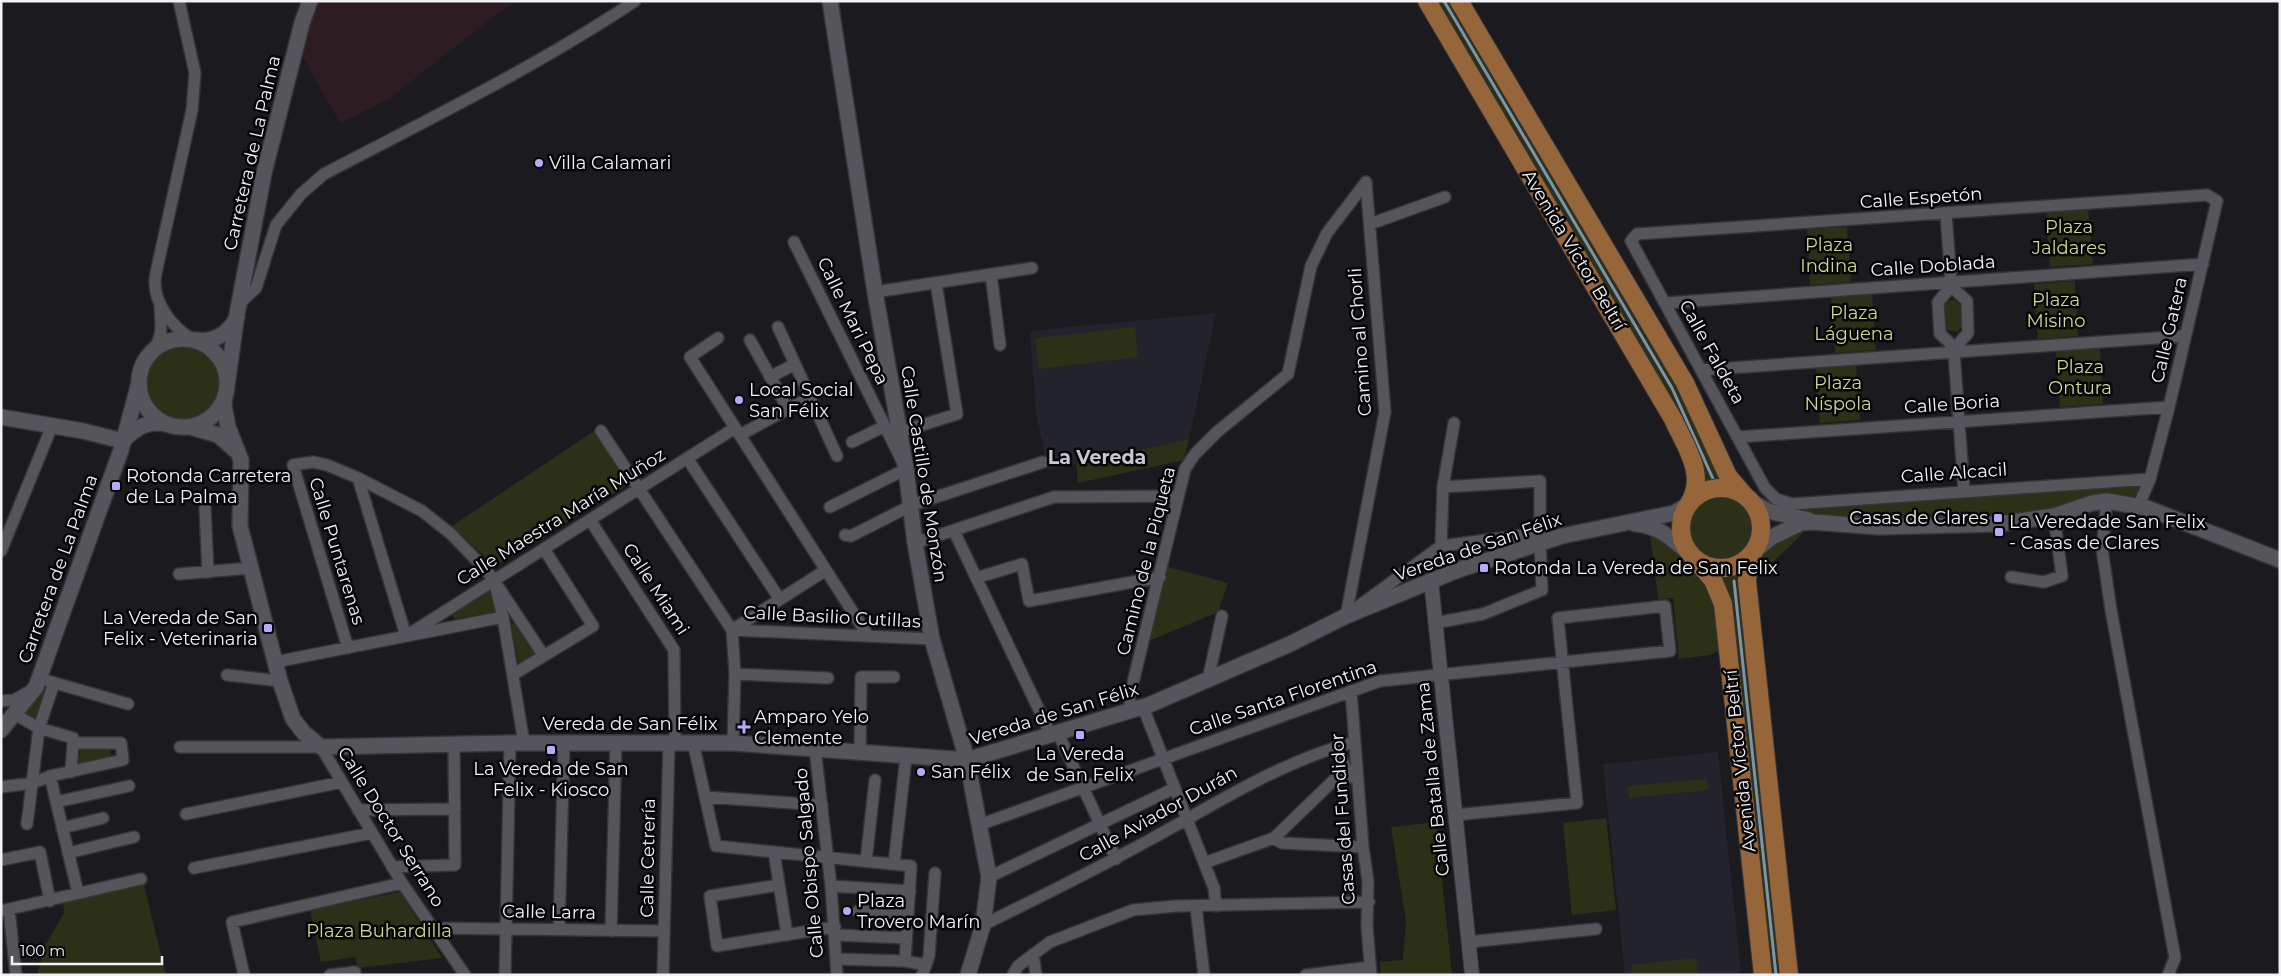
<svg xmlns="http://www.w3.org/2000/svg" width="2281" height="976" viewBox="0 0 2281 976" font-family="Montserrat,sans-serif">
  <style>
    .built { fill: #23232d }
    .industrial { fill: #2e1c23 }
    .green { fill: #2c3017 }
    .lines { fill: none; stroke-linecap: round; stroke-linejoin: round }
    .stream { stroke: #7b94aa; stroke-width: 3 }
    .minor-casing { stroke: #353538; stroke-width: 14 }
    .tertiary-casing { stroke: #353538; stroke-width: 16 }
    .secondary-casing { stroke: #353538; stroke-width: 18 }
    .primary-casing { stroke: #353538; stroke-width: 20 }
    .minor { stroke: #55555b; stroke-width: 11 }
    .tertiary { stroke: #55555b; stroke-width: 14 }
    .secondary { stroke: #55555b; stroke-width: 15 }
    .primary { stroke: #96663a; stroke-width: 18 }
    .poi-dot { fill: #b4acf9; stroke: #060608; stroke-width: 2 }
    .labels { text-anchor: middle; stroke-width: 5; stroke-linejoin: round; paint-order: stroke }
    .street-label { font-size: 18px; fill: #f2f2f5; stroke: #060608 }
    .poi-label { font-size: 18px; fill: #f2f2f5; stroke: #060608; text-anchor: start }
    .park-label { font-size: 18px; fill: #cdd891; stroke: #060608 }
    .neighbourhood-label { font-size: 19px; font-weight: bold; fill: #c7c8ce; stroke: #060608 }
  </style>
  <rect width="100%" height="100%" fill="#1b1b1f"/>
  <path class="built" d="M1216 313 1189 439 1048 470 1036 413 1030 331Z
    M1718 752 1741 975H1625L1603 764Z"/>
  <path class="industrial" d="M310 1H518L501 11 390 98 340 123 296 45Z"/>
  <path class="green" d="M1427 1H1459L1757 511 1761 523 1759 541 1809 527 1755 580 1789 975H1763L1728 646 1710 655 1679 659 1673 598 1658 599 1650 535 1655 529 1682 541 1681 522 1697 476Z
    M2088 208 2093 264 2050 267 2046 211Z
    M1847 227 1851 282 1810 285 1807 229Z
    M2075 281 2078 336 2038 339 2034 284Z
    M1872 294 1876 350 1835 353 1831 297Z
    M1949 300H1955L1962 307 1963 325 1957 332 1947 330C1941 323 1941 305 1949 300Z
    M1135 327 1138 357 1039 369 1035 338Z
    M147 384a36 36 0 1 1 72 0a36 36 0 1 1-72 0Z
    M2100 348 2103 404 2060 407 2056 351Z
    M1856 365 1860 420 1820 423 1816 367Z
    M594 431 628 485 495 566 452 526Z
    M1189 439 1184 460 1078 483 1076 464Z
    M2150 479 2139 505 2122 502 1999 524 1792 517V504Z
    M1168 567 1228 583 1218 612 1149 641Z
    M489 589 495 591 497 609 495 612 454 619 452 615Z
    M515 623 538 654 519 665 511 624Z
    M43 684 49 686 38 722 21 715Z
    M81 748H110L111 756 80 764H78Z
    M1707 779 1708 790 1629 798 1628 786Z
    M1606 818 1616 910 1572 915 1563 823Z
    M1436 822 1452 975H1381L1380 962 1403 960 1406 921 1391 827Z
    M143 882 166 975H37L45 946 64 913 63 900Z
    M400 892 442 958 358 968 355 957 321 962 310 910Z
    M1696 958 1698 975H1632L1631 965Z"/>
  <g class="lines">
    <path class="stream" d="M1444 1 1672 388 1714 481
      M1734 581 1776 975"/>
    <g class="minor-casing">
      <path id="minor" d="M179 1 195 73 192 110 156 273C150 300 172 328 194 340
        M1946 214 1951 282
        M1370 224 1445 197
        M794 242 906 469 830 507
        M991 274 1000 345
        M1954 281 1956 291 1967 301 1968 333 1960 342V351
        M1947 282 1948 290 1938 302 1940 334 1950 343 1951 352
        M875 292 1032 268
        M240 303 256 288 276 225 301 194 324 174C429 119 536 67 635 1
        M1665 303 2203 264
        M778 327 837 456
        M718 338 690 357 868 636
        M750 340 788 409
        M151 352C164 339 161 323 160 307
        M1954 352 1964 491
        M1701 370 2185 336
        M770 377 795 364
        M601 431 732 630 735 674 733 743
        M900 432 957 414 936 283
        M740 435 810 397
        M1738 437 2169 407
        M852 442 885 426
        M687 458 779 598
        M358 478 406 636
        M2107 501 2102 549 2111 610 2175 958 2168 975
        M2139 505 2150 479 2169 407 2217 201 2207 195 1637 234 1631 241 1765 488 1776 499 1792 504 2150 479
        M205 508 208 572
        M590 520 674 650 675 743
        M954 531 1051 735
        M845 535 851 536 912 505 1043 462
        M915 543 1054 497 1177 496
        M1441 546 1443 487 1454 423
        M1 551 52 426
        M179 574 251 568
        M2011 577 2044 582 2062 576 2054 516
        M976 578 1022 564 1029 601 1160 577
        M499 588 544 656
        M1359 606 1441 546 1540 533
        M1346 616 1385 412 1366 182
        M1435 623 1483 614 1542 590 1540 543V481L1443 487
        M732 630 932 639
        M732 630 826 570
        M406 636 735 428
        M348 648 293 465 313 462 327 465 358 478 422 511 451 534 485 569 494 580 503 617 524 743
        M275 662 503 617
        M514 674 593 626 544 549
        M735 674 828 678
        M227 675 280 681
        M1208 680 1222 616
        M48 681 128 704
        M1351 691 1363 847 1368 881 1367 927 1371 975
        M1 701 14 700 30 691
        M1143 707 1214 888 1216 906
        M1133 711 1129 699 1185 469 1195 454 1217 432 1288 374 1311 266 1327 233 1366 182
        M1058 733 1116 859
        M693 742 716 846 911 866 905 961
        M180 747H321L402 883 465 975
        M1336 747 1350 777
        M815 749 831 886 837 975
        M860 752 861 677H894
        M71 772 73 743
        M50 776 78 893
        M1 787 33 783 50 776 123 760 121 743H73V738L39 728 14 714
        M705 797 822 805
        M56 802 129 786
        M358 810 455 809
        M186 814 342 782
        M27 824 39 728 54 683
        M979 825 1380 681 1670 651 1665 606 1558 618 1564 678 1577 803 1455 815
        M62 828 103 818
        M1274 838 1282 843 1363 847
        M774 852 787 935
        M68 853 134 837
        M1 860 40 852 50 901
        M866 861 875 780
        M1204 863 1274 838 1336 778 1357 769
        M894 864 906 757
        M392 867 455 865 454 744
        M194 868 372 833
        M989 877 1175 788
        M779 885 710 896 717 946 835 927
        M831 886 910 891
        M1196 907 1204 975
        M9 909 16 975
        M1 911 141 879
        M858 911 908 914
        M983 925C1040 897 1097 869 1153 838 1219 802 1280 762 1354 742
        M433 928 664 931
        M559 930 564 743
        M611 931 616 743
        M836 935 906 938
        M1468 942 1596 929
        M1033 954 1036 975
        M836 959 905 961 926 965 922 975
        M926 965 929 956 935 873
        M244 975 232 922 402 883
        M330 975 355 972
        M505 975 510 743
        M663 975 669 743
        M1013 975 1018 966 1050 942 1133 910 1176 906 1369 902
        M1306 975 1370 967"/>
    </g>
    <g class="tertiary-casing">
      <path id="tertiary" d="M1431 580 1472 975"/>
    </g>
    <g class="secondary-casing">
      <path id="secondary" d="M830 1 875 292 906 469 915 543 932 639 967 760 989 877 983 925 968 975
        M139 383a44 44 0 1 1 88 0a44 44 0 1 1-88 0Z
        M195 340C213 343 229 334 237 317
        M227 385 237 314 264 173 302 23 310 1
        M225 395 224 406 228 427 241 460 240 526 280 681 293 719 304 733 321 747 510 743H733L967 760 1149 705 1290 644 1346 616 1458 570 1562 536 1674 513 1688 505
        M1 417 83 431 123 441
        M190 427 218 435 235 450
        M123 441C135 428 148 420 166 424
        M1749 500 1768 511 1809 520
        M1635 524C1659 525 1676 542 1693 557
        M1754 551 1772 537 1801 523 1813 522 1878 527 1999 524 2054 516 2092 503 2107 501 2147 508 2280 560
        M1 730 36 687 121 450 139 383"/>
    </g>
    <g class="primary-casing">
      <path id="primary" d="M1427 1 1673 419C1685 446 1708 476 1688 505
        M1459 1 1685 383 1728 476 1745 496
        M1681 528a40 40 0 1 1 80 0a40 40 0 1 1-80 0Z
        M1754 551 1748 568 1747 581 1789 975
        M1693 557 1713 580 1723 604 1763 975"/>
    </g>
    <use href="#minor" class="minor"/>
    <use href="#tertiary" class="tertiary"/>
    <use href="#secondary" class="secondary"/>
    <use href="#primary" class="primary"/>
  </g>
  <g class="poi-dot">
    <circle cx="539" cy="163" r="5"/>
    <circle cx="739" cy="400" r="5"/>
    <rect x="111" y="481" width="10" height="10" rx="2.5"/>
    <rect x="1993" y="513" width="10" height="10" rx="2.5"/>
    <rect x="1994" y="527" width="10" height="10" rx="2.5"/>
    <rect x="1479" y="563" width="10" height="10" rx="2.5"/>
    <rect x="263" y="623" width="10" height="10" rx="2.5"/>
    <path d="M741.5 719.5h5v5h5v5h-5v5h-5v-5h-5v-5h5z"/>
    <rect x="1075" y="730" width="10" height="10" rx="2.5"/>
    <rect x="546" y="745" width="10" height="10" rx="2.5"/>
    <circle cx="921" cy="772" r="5"/>
    <circle cx="847" cy="911" r="5"/>
  </g>
  <g class="labels">
    <g class="street-label">
      <text transform="translate(252 153) rotate(-77)" y="6">Carretera de La Palma</text>
      <text transform="translate(1921 198) rotate(-4)" y="6">Calle Espetón</text>
      <text transform="translate(1574 250) rotate(59)" y="6">Avenida Víctor Beltrí</text>
      <text transform="translate(1933 266) rotate(-4)" y="6">Calle Doblada</text>
      <text transform="translate(853 321) rotate(64)" y="6">Calle Mari Pepa</text>
      <text transform="translate(2169 330) rotate(-77)" y="6">Calle Gatera</text>
      <text transform="translate(1360 342) rotate(-94)" y="6">Camino al Chorli</text>
      <text transform="translate(1712 352) rotate(61)" y="6">Calle Faldeta</text>
      <text transform="translate(1952 404) rotate(-4)" y="6">Calle Boria</text>
      <text transform="translate(1954 473) rotate(-4)" y="6">Calle Alcacil</text>
      <text transform="translate(924 474) rotate(81)" y="6">Calle Castillo de Monzón</text>
      <text transform="translate(561 517) rotate(-32)" y="6">Calle Maestra María Muñoz</text>
      <text transform="translate(1478 547) rotate(-19)" y="6">Vereda de San Félix</text>
      <text transform="translate(337 551) rotate(73)" y="6">Calle Puntarenas</text>
      <text transform="translate(1146 561) rotate(-76)" y="6">Camino de la Piqueta</text>
      <text transform="translate(58 569) rotate(-70)" y="6">Carretera de La Palma</text>
      <text transform="translate(656 589) rotate(57)" y="6">Calle Miami</text>
      <text transform="translate(832 617) rotate(3)" y="6">Calle Basilio Cutillas</text>
      <text transform="translate(1283 698) rotate(-19)" y="6">Calle Santa Florentina</text>
      <text transform="translate(1054 714) rotate(-17)" y="6">Vereda de San Félix</text>
      <text x="630" y="730">Vereda de San Félix</text>
      <text transform="translate(1740 761) rotate(-96)" y="6">Avenida Víctor Beltrí</text>
      <text transform="translate(1433 779) rotate(-96)" y="6">Calle Batalla de Zama</text>
      <text transform="translate(1158 814) rotate(-29)" y="6">Calle Aviador Durán</text>
      <text transform="translate(1343 819) rotate(-94)" y="6">Casas del Fundidor</text>
      <text transform="translate(391 827) rotate(58)" y="6">Calle Doctor Serrano</text>
      <text transform="translate(648 858) rotate(-89)" y="6">Calle Cetrería</text>
      <text transform="translate(809 863) rotate(-95)" y="6">Calle Obispo Salgado</text>
      <text transform="translate(549 912) rotate(1)" y="6">Calle Larra</text>
    </g>
    <g class="poi-label">
      <text x="549" y="169">Villa Calamari</text>
      <text x="749" y="396">Local Social<tspan x="749" dy="21">San Félix</tspan></text>
      <text x="126" y="482">Rotonda Carretera<tspan x="126" dy="21">de La Palma</tspan></text>
      <text x="1988" y="524" text-anchor="end">Casas de Clares</text>
      <text x="2009" y="528">La Veredade San Felix<tspan x="2009" dy="21">- Casas de Clares</tspan></text>
      <text x="1494" y="574">Rotonda La Vereda de San Felix</text>
      <text x="258" y="624" text-anchor="end">La Vereda de San<tspan x="258" dy="21">Felix - Veterinaria</tspan></text>
      <text x="754" y="723">Amparo Yelo<tspan x="754" dy="21">Clemente</tspan></text>
      <text x="1080" y="760" text-anchor="middle">La Vereda<tspan x="1080" dy="21">de San Felix</tspan></text>
      <text x="551" y="775" text-anchor="middle">La Vereda de San<tspan x="551" dy="21">Felix - Kiosco</tspan></text>
      <text x="931" y="778">San Félix</text>
      <text x="857" y="907">Plaza<tspan x="857" dy="21">Trovero Marín</tspan></text>
    </g>
    <g class="park-label">
      <text x="2069" y="233">Plaza<tspan x="2069" dy="21">Jaldares</tspan></text>
      <text x="1829" y="251">Plaza<tspan x="1829" dy="21">Indina</tspan></text>
      <text x="2056" y="306">Plaza<tspan x="2056" dy="21">Misino</tspan></text>
      <text x="1854" y="319">Plaza<tspan x="1854" dy="21">Láguena</tspan></text>
      <text x="2080" y="373">Plaza<tspan x="2080" dy="21">Ontura</tspan></text>
      <text x="1838" y="389">Plaza<tspan x="1838" dy="21">Níspola</tspan></text>
      <text x="379" y="937">Plaza Buhardilla</text>
    </g>
    <g class="neighbourhood-label">
      <text x="1097" y="464">La Vereda</text>
    </g>
  </g>
  <rect width="2281" height="976" fill="none" stroke="#f2f2f5" stroke-width="5"/>
  <path d="M12 956v8h150v-8" fill="none" stroke="#f2f2f5" stroke-width="2.5"/>
  <text x="20" y="956" font-size="15" fill="#f2f2f5" stroke="#060608" stroke-width="4" paint-order="stroke">100 m</text>
</svg>
